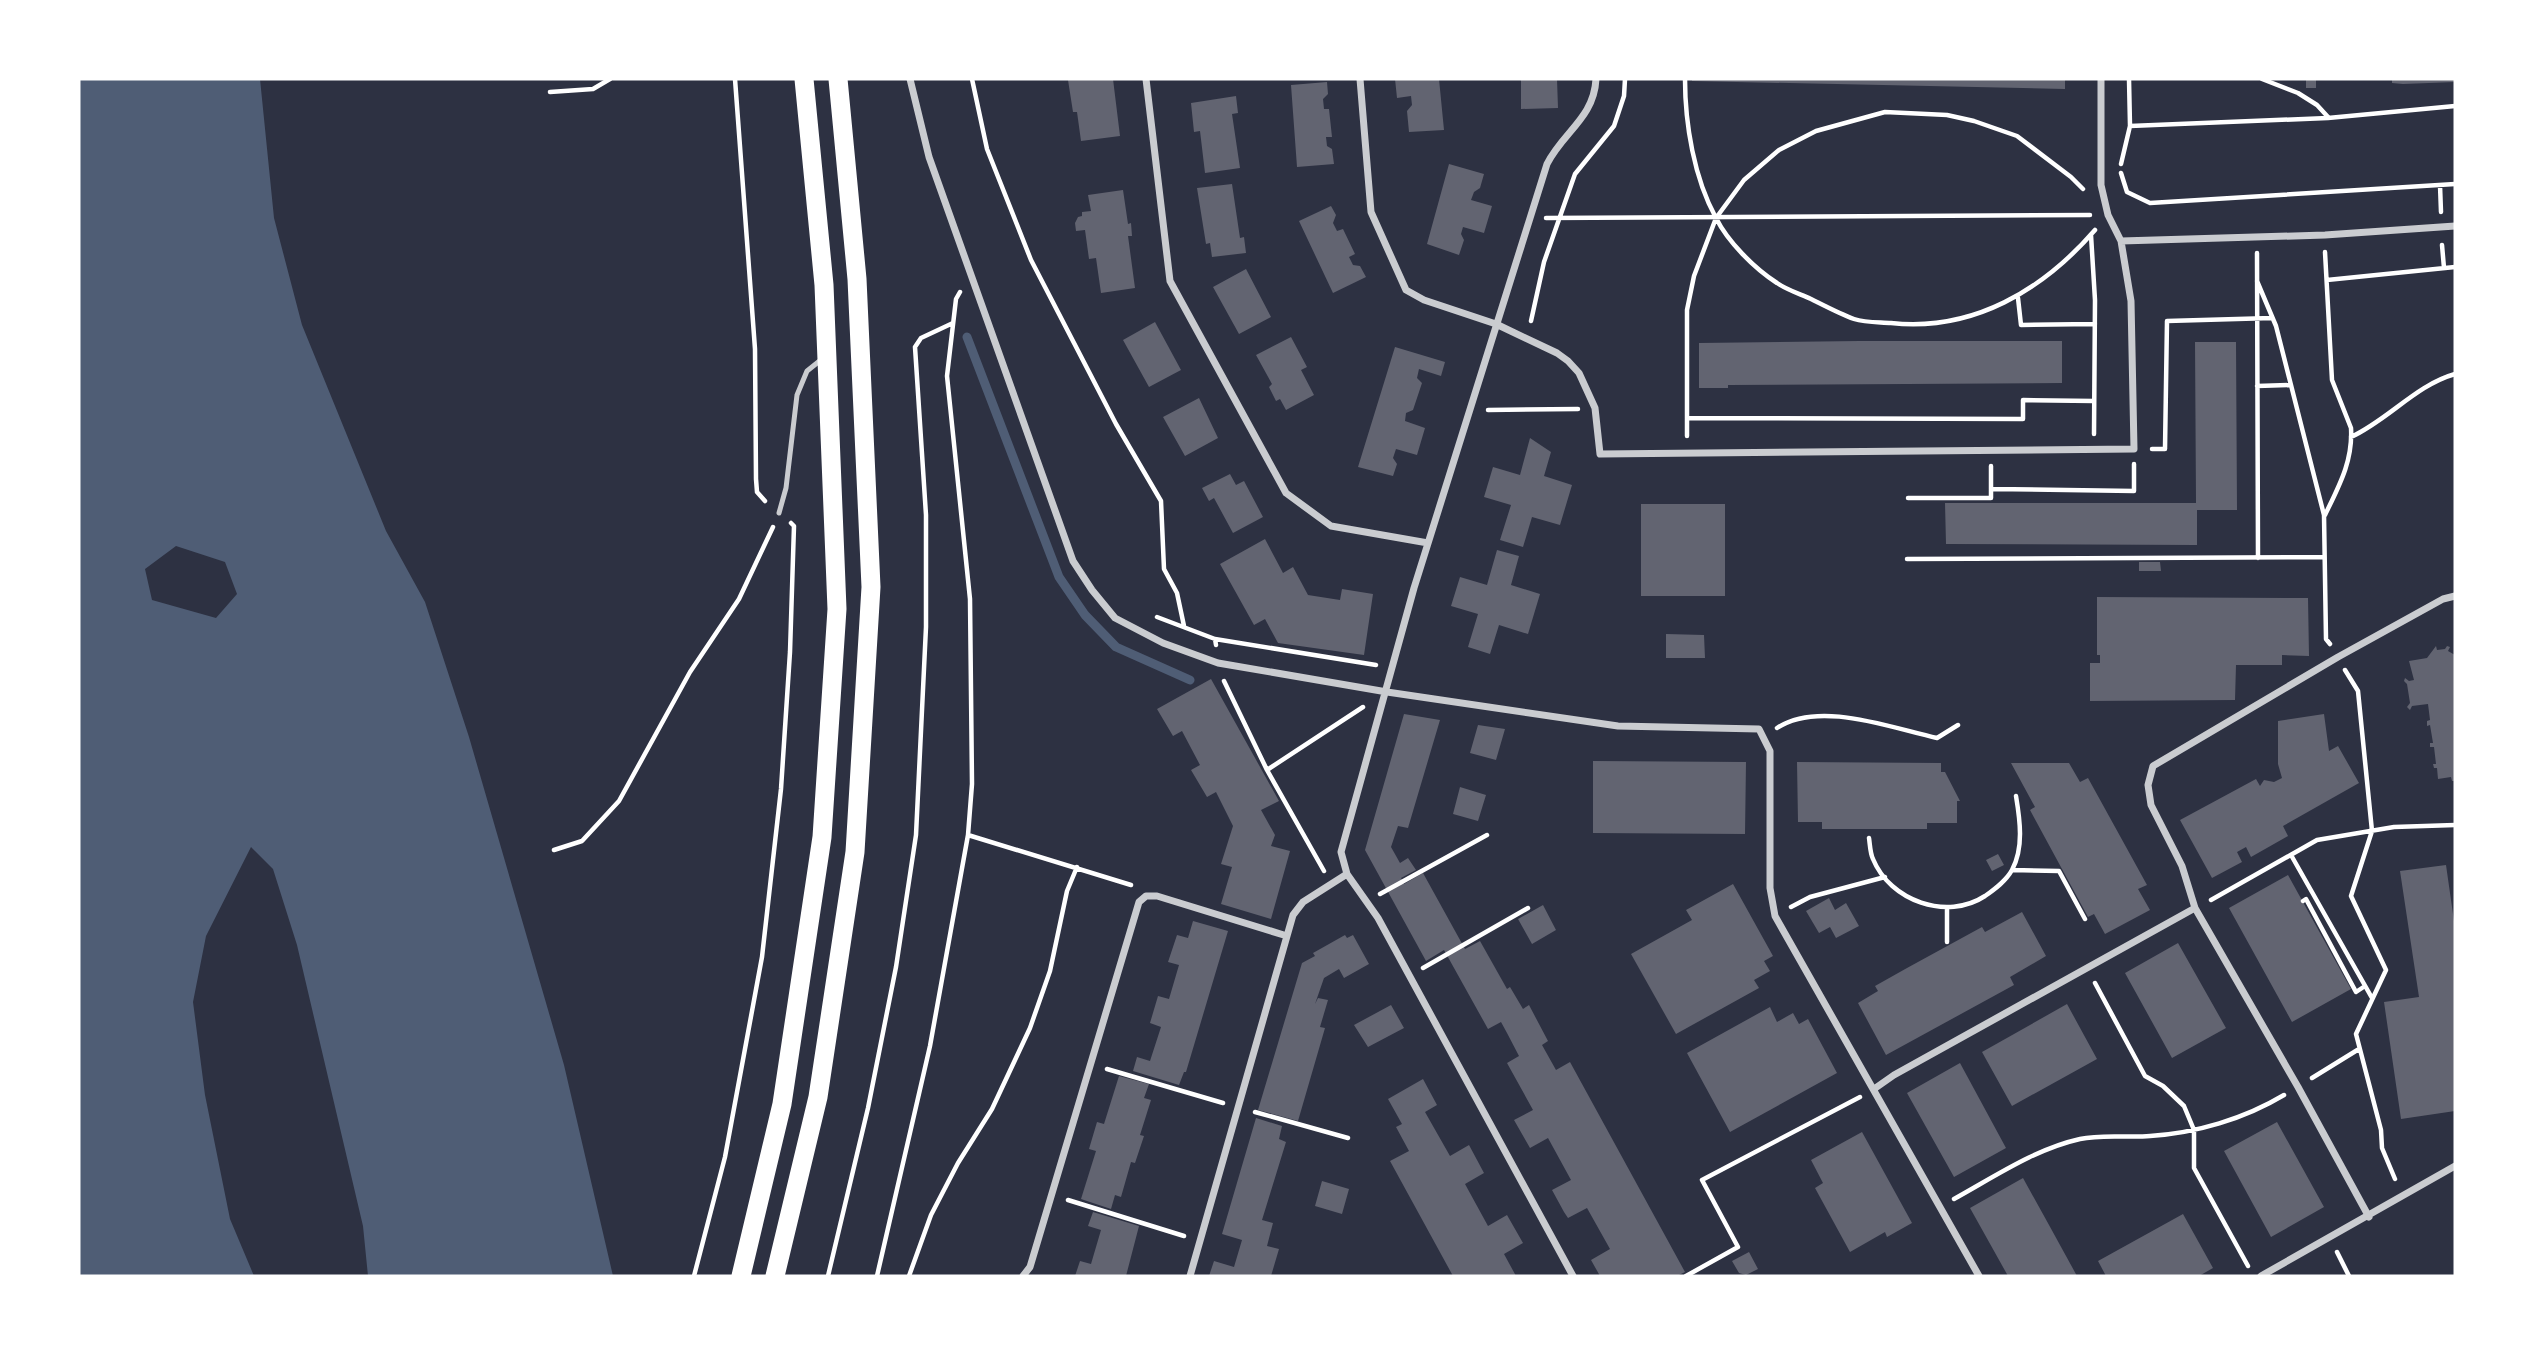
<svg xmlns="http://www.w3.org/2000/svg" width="2534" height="1355" viewBox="0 0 2534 1355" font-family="'Archivo Narrow',sans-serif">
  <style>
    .water { fill: #4f5d75; fill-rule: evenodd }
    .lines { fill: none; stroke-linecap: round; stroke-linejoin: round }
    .stream { stroke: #4f5d75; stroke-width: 9 }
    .building { fill: #626471 }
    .path { stroke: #fff; stroke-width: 4.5 }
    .service { stroke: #caccd0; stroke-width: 5 }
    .minor { stroke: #caccd0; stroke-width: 7 }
    .trunk { stroke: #fff; stroke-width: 19 }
  </style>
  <rect width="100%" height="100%" fill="#2d3142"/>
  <path class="water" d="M79 79H260L274 218 302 325 386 531 425 602 469 737 564 1065 613 1276H368L363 1226 297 945 273 869 251 847 206 936 193 1002 205 1095 230 1219 254 1276H79ZM176 546 225 562 237 594 216 618 152 600 145 569Z"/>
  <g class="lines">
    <path class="stream" d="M967 337 1059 577 1085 615 1116 647 1190 680"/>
  </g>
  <path class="building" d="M1113 79 1120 136 1081 141 1077 112H1073L1068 80Z
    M1395 79H1439L1444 130 1409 132 1407 111 1412 105 1411 96 1397 98Z
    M1521 79H1557L1558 108 1521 109Z
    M1692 79H2065V89L1692 81Z
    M2306 79H2316V88H2306Z
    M2392 79H2455V82L2403 84 2392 83Z
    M1327 82 1328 94 1323 99 1324 109H1329L1332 137H1326L1327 146 1332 149 1334 164 1297 167 1291 85Z
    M1236 96 1238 113 1232 114 1240 168 1205 173 1200 131 1194 132 1191 103Z
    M1449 164 1484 174 1480 188 1474 192 1471 200 1492 206 1484 233 1463 227 1461 234 1464 240 1459 255 1427 244Z
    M1232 184 1240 238 1244 237 1246 253 1212 257 1210 243 1206 244 1197 188Z
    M1123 190 1128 224 1131 223 1132 236H1128L1135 288 1101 293 1096 258 1089 259 1085 230 1076 231 1075 223 1078 217 1082 216V212L1091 211 1088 195Z
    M1331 206 1336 215 1333 223 1337 231 1343 229 1355 254 1349 257 1353 265 1360 266 1366 277 1333 293 1299 221Z
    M1246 269 1271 317 1239 334 1213 287Z
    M1155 322 1181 370 1149 387 1123 340Z
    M1291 337 1307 367 1301 370 1314 395 1286 410 1280 399 1276 401 1269 387 1272 384 1256 355Z
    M1860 341H2062V383L1728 385V388H1699V343Z
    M2195 342H2236L2237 510H2197V545L1946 544 1945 503H2196Z
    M1395 347 1445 362 1441 376 1419 369 1417 378 1422 383 1413 410 1406 413 1405 421 1425 428 1417 455 1396 449 1393 458 1397 464 1393 476 1358 467Z
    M1199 398 1218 438 1185 456 1163 417Z
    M1530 438 1551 452 1544 476 1572 485 1560 525 1532 517 1523 547 1500 540 1511 505 1484 497 1493 467 1520 475Z
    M1230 474 1236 485 1244 481 1263 517 1233 533 1214 498 1209 501 1202 488Z
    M1641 504H1725V596H1641Z
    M1265 539 1283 573 1293 567 1308 595 1340 600 1342 589 1373 594 1364 655 1278 643 1265 619 1254 625 1220 564Z
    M1497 550 1519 556 1511 585 1540 594 1528 634 1499 625 1490 654 1468 647 1478 614 1451 606 1460 577 1487 585Z
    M2139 562H2160L2161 571H2139Z
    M2097 597 2308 598 2309 656 2282 655V665H2236L2235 700 2090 701V663H2100V655H2097Z
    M1666 634 1704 635 1705 658H1666Z
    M2436 646 2437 650 2445 649 2447 646 2450 647 2448 651 2455 655V781H2452L2451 777 2438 779 2437 768H2434L2433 764H2436L2434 747H2430V743H2433L2430 725 2427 726V721L2430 720 2428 704 2412 706 2410 710 2407 707 2410 703 2407 684 2404 681 2405 678 2409 681 2414 680 2409 661 2427 658Z
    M1211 679 1279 801 1261 810 1275 835 1271 846 1290 851 1271 919 1221 904 1232 867 1221 864 1233 826 1216 792 1207 797 1191 770 1200 765 1182 731 1173 736 1157 709Z
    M1404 714 1440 720 1408 828 1398 826 1391 847 1400 863 1408 858 1416 870 1401 878 1404 884 1423 873 1465 949 1480 941 1507 989 1510 987 1523 1009 1529 1005 1548 1041 1542 1045 1556 1070 1570 1062 1685 1272 1677 1276H1600L1591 1260 1610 1249 1587 1208 1568 1218 1564 1212 1552 1190 1571 1180 1548 1138 1530 1148 1514 1120 1533 1110 1507 1063 1519 1056 1507 1033 1501 1022 1488 1029 1444 950 1426 961 1365 850Z
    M2324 714 2329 751 2338 746 2359 783 2283 826 2288 836 2251 857 2246 847 2237 852 2242 862 2212 878 2180 820 2256 779 2260 786 2264 780 2274 782 2282 778 2278 764V721Z
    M1478 725 1505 729 1496 760 1470 753Z
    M1593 761 1746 762 1745 834 1593 833Z
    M1797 762 1941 763V772H1945L1960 801H1957V823H1927V829H1822V822H1798Z
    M2011 763H2069L2080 782 2088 778 2147 885 2138 889 2150 910 2105 934 2094 914 2088 917 2030 810 2035 807Z
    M1460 787 1486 795 1478 821 1453 814Z
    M1998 854 2004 865 1992 871 1986 860Z
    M2446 865 2455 928V1111L2401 1119 2384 1002 2419 997 2400 871Z
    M2288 875 2351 989 2292 1022 2229 908Z
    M1733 884 1773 956 1764 961 1770 971 1754 980 1759 988 1676 1034 1631 954 1692 920 1686 910Z
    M1829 898 1835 910 1846 903 1859 926 1836 938 1830 927 1819 933 1806 911Z
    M1543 905 1556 930 1532 944 1518 919Z
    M2022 912 2046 956 2010 977 2014 985 1886 1055 1858 1003 1878 991 1875 986 1907 968 1982 927 1985 932Z
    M1193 921 1228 931 1186 1072H1184L1179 1085 1133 1071 1137 1057 1150 1061 1161 1027 1150 1023 1158 996 1169 999 1179 965 1168 962 1177 935 1188 938Z
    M1345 935 1347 938 1353 935 1369 964 1344 978 1339 969 1324 978 1315 1004 1318 998 1328 1000 1320 1027 1325 1028 1298 1121 1258 1110 1302 963 1315 956 1313 953Z
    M2178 943 2226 1028 2172 1058 2125 973Z
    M2067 1004 2097 1059 2012 1106 1982 1052Z
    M1391 1005 1404 1028 1368 1047 1354 1025Z
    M1770 1007 1777 1022 1793 1013 1799 1024 1808 1019 1837 1073 1730 1132 1687 1053Z
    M1960 1063 2006 1148 1954 1177 1907 1093Z
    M1119 1076 1149 1084 1144 1098 1151 1100 1140 1135 1144 1136 1135 1163 1131 1162 1121 1197 1115 1195 1111 1209 1081 1199 1096 1151 1089 1149 1097 1122 1104 1124Z
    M1423 1079 1437 1105 1425 1112 1450 1156 1469 1145 1484 1173 1465 1184 1488 1226 1507 1215 1523 1243 1504 1254 1516 1276H1453L1390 1161 1409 1151 1396 1127 1402 1124 1388 1099Z
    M1256 1118 1282 1126 1279 1139 1286 1142 1262 1220 1273 1223 1267 1246 1279 1249 1271 1276H1209L1214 1261 1234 1267 1242 1240 1222 1234Z
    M2277 1122 2324 1207 2271 1237 2224 1151Z
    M1862 1132 1912 1223 1887 1237 1885 1232 1850 1252 1815 1188 1823 1183 1811 1160Z
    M2023 1178 2049 1225 2077 1276H2008L1970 1208Z
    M1322 1181 1349 1189 1342 1214 1315 1206Z
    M1093 1212 1139 1226 1126 1276H1075L1080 1261 1091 1264 1101 1230 1088 1226Z
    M2183 1214 2213 1268 2199 1276H2106L2098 1261Z
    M1749 1252 1758 1269 1746 1275 1739 1273 1732 1261Z"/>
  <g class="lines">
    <path class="path" d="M735 79 755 349 756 479 757 492 765 501
      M972 79 987 149 1031 260 1116 424 1161 501 1164 569 1177 593 1184 626
      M1685 79C1685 124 1694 178 1716 218 1728 242 1754 268 1777 283 1787 290 1800 294 1811 299 1825 306 1840 314 1854 319 1866 323 1880 322 1891 323 1973 332 2043 290 2095 230
      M2262 79 2298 93 2317 105 2328 117
      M550 92 593 89 610 79
      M2130 126 2328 118 2455 106
      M2121 164 2130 126 2129 79
      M2121 173 2127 192 2150 203 2455 184
      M2440 185 2441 212
      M1546 218 2090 215
      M2091 235 2095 300 2094 434
      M2442 245 2444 268
      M2257 253 2258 558
      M2327 280 2455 267
      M2257 281 2276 326 2324 515 2326 639 2330 644
      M2018 298 2021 325 2095 324
      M1531 321 1544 262 1575 174 1614 126 1624 96 1625 79
      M2257 386 2291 385
      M1488 410 1578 409
      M1687 418 2023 419V400L2094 401
      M1687 436V310L1694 276 1716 218 1744 180 1779 150 1816 131 1885 112 1947 115 1974 121 2017 136 2071 177 2083 189
      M2351 437C2388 420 2416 385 2455 374
      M2152 449H2165L2167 321 2272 318
      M1991 489 2134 491V464
      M1908 498H1991V466
      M2325 515C2339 486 2353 461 2351 428L2332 380 2325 252
      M1907 559 2324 557
      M1157 617 1215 639 1216 645
      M1215 639 1376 665
      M2345 670 2358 691 2372 831 2351 896 2386 970 2356 1034 2381 1130 2382 1148 2395 1179
      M1224 681 1267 770 1324 871
      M1777 728C1819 700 1891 728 1937 738L1958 725
      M1267 770 1363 707
      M968 835 1131 885
      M1869 838C1870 844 1870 853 1873 859 1890 901 1947 921 1985 896 1995 889 2006 881 2012 870 2024 848 2020 820 2016 796
      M554 850 582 841 619 801 690 672 739 599 773 527
      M2291 855 2372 998
      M2012 870 2059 871 2085 919
      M1380 894 1487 835
      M2211 900 2317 840 2394 827 2455 825
      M2303 901 2306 899 2356 992 2365 986
      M1791 907 1810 897 1885 877
      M1947 942V908
      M1423 968 1528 908
      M2095 983 2145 1076 2163 1086 2184 1106 2194 1130V1168L2248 1266
      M1107 1069 1223 1103
      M2312 1078 2359 1049
      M1255 1112 1348 1138
      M1954 1199C1994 1177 2035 1149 2080 1139 2102 1134 2128 1138 2150 1136 2196 1133 2244 1119 2284 1095
      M1068 1200 1184 1236
      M2337 1252 2349 1276
      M694 1276 725 1157 762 957 781 789 790 652 794 526 791 523
      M828 1276 868 1108 896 967 916 835 926 627V515L915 347 921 338 953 323
      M877 1276 930 1046 968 835 972 784 970 599 947 376 956 299 960 292
      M909 1276 931 1215 958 1163 992 1109 1030 1028 1050 971 1067 891 1077 867
      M1686 1276 1738 1247 1702 1180 1860 1097"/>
    <path class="service" d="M779 513 786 488 797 395 807 371 822 359"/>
    <path class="minor" d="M910 79 929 157 1073 561 1092 590 1115 618 1163 643 1218 663 1387 692 1618 726 1759 729 1770 751V888L1775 916 1979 1276
      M1146 79 1170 281 1286 493 1331 526 1428 543
      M1360 79 1371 212 1406 290 1424 300 1496 324 1557 353 1568 361 1579 373 1595 408 1600 454 2134 449 2131 301 2121 241 2108 215 2101 185V79
      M2121 241 2325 235 2455 226
      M1347 874 1378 918 1573 1276
      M1874 1089 1894 1075 2195 908
      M2369 1217 2298 1087 2195 908 2182 866 2151 805 2148 785 2153 766 2338 657 2443 599 2455 596
      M1023 1276 1030 1267 1139 902 1146 896H1157L1287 936
      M1190 1276 1293 915 1303 902 1347 874 1341 852 1414 588 1547 164C1563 132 1594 118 1596 79
      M2261 1276 2455 1166"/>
    <path class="trunk" d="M741 1276 782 1104 822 837 837 609 824 285 804 79
      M775 1276 818 1097 855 852 871 587 857 279 838 79"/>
  </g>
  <rect width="2534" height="1355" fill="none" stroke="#ffffff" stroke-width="161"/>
</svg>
